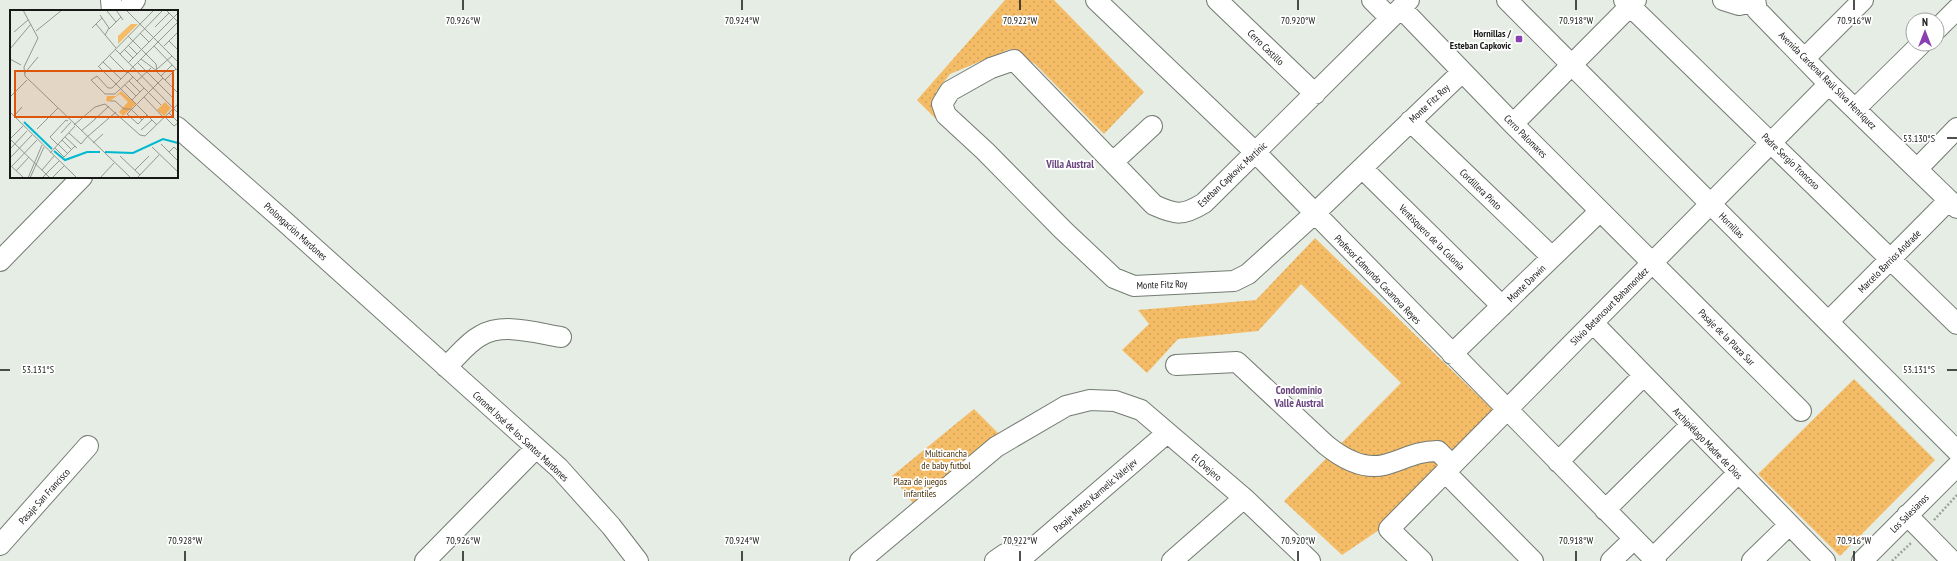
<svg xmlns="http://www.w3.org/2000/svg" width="1957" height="561" viewBox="0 0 1957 561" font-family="'PT Sans Narrow',sans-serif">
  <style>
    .grass { fill: url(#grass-dots) }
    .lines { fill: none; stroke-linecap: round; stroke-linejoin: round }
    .minor-casing { stroke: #737b73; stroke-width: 22 }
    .path { stroke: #9ca39c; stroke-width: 2.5; stroke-dasharray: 2 2; stroke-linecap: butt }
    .minor { stroke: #fff; stroke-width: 20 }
    .ticks { fill: none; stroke: #151815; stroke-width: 1.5 }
    .poi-dot { fill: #8a3fb0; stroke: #fff; stroke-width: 1.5 }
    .labels { text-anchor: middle; stroke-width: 3.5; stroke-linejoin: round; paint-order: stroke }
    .poi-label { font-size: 10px; font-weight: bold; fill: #151815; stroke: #fff; text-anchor: end }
    .street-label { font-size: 10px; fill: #151815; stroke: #fff }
    .park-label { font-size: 10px; fill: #473009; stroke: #fff }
    .neighbourhood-label { font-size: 11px; font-weight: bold; fill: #69447d; stroke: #fff }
    .inset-river { fill: none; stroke: #00b8d0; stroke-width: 2 }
    .inset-road { fill: none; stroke: #929891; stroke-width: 1 }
    .view { fill: #dd560c; fill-opacity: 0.15; stroke: #dd560c; stroke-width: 2 }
    .inset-edge { fill: none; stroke: #151815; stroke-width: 2 }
    .ticks-label { font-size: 10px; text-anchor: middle; fill: #151815; stroke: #fff; stroke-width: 3.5; stroke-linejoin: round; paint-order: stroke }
  </style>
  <defs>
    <pattern id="grass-dots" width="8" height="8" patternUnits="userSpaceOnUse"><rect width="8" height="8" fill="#f5bc67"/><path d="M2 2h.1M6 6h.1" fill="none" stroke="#d1a158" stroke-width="1.8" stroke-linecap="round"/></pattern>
  </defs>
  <rect width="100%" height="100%" fill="#e5ede4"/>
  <path class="grass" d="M1005 0H1054L1144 92 1104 134 1035 64 1010 49 950 74 936 92V119L917 100Z
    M1315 238 1493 410 1379 530 1342 555 1284 501 1401 383 1301 284 1258 331 1178 339 1147 373 1122 350 1149 324 1138 310 1256 300Z
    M1854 379 1935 460 1840 556 1758 474Z
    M974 409 1002 437 919 511 892 476Z"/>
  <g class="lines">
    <g class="minor-casing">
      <path id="minor" d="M111 0 112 11
        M1096 0 1256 153 1656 561
        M1217 0 1315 94
        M1372 0 1390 18
        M1409 0 1204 203C1183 216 1176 215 1154 205L1014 60 991 68 950 91 942 104 946 115 985 151 1063 230 1114 278 1134 286 1234 281 1248 274 1314 214 1462 72
        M1507 0 1957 451
        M1624 0 1957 324
        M1723 0 1739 5 1755 1
        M1755 0 1757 10 1829 84 1957 208
        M1401 8 1513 124 1801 411
        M126 11 135 0
        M1937 29 1957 9
        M1805 58 1863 0
        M1856 108 1921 44
        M1410 121 1552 257
        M1513 124 1636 0
        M177 127 284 221 559 468 611 526 638 561
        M1113 162 1152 126
        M1362 168 1502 306
        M1918 168 1957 128
        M0 261 82 177
        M1828 322 1949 200
        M1593 323 1825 561
        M1452 354 1600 211
        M1176 365 1237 362 1326 445C1342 458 1362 470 1384 465 1404 460 1415 451 1438 451L1452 465
        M446 367C457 357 467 343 480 336 503 322 536 333 561 337
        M1558 462 1643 376
        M1445 472 1533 561
        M1605 510 1691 425
        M1907 515 1952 561
        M0 545 88 446
        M1653 558 1738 473
        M425 561 536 448
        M860 561 996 447 1066 406 1090 400 1115 401 1141 410 1244 498 1310 561
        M995 561 1005 554 1023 557 1167 433
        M1172 561 1244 498
        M1422 561 1389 529 1829 84
        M1611 561 1634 539
        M1752 561 1789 525
        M1862 561 1957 466"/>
    </g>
    <path class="path" d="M1934 520 1957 495
      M1892 561 1912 542"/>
    <use href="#minor" class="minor"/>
  </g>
  <path class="ticks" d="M463 0V10M742 0V10M1020 0V10M1298 0V10M1576 0V10M1854 0V10M1947 138H1957M0 370H10M1947 370H1957M185 551V561M463 551V561M742 551V561M1020 551V561M1298 551V561M1576 551V561M1854 551V561"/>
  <rect class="poi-dot" x="1515" y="35" width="8" height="8" rx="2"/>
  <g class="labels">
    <g class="poi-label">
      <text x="1511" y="37">Hornillas /<tspan x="1511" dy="12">Esteban Capkovic</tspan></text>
    </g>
    <g class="street-label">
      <text transform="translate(1266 47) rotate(44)" y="4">Cerro Castillo</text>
      <text transform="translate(1828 80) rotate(45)" y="4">Avenida Cardenal Raúl Silva Henríquez</text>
      <text transform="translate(1429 103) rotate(-43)" y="4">Monte Fitz Roy</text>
      <text transform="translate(1526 136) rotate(45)" y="4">Cerro Palomares</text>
      <text transform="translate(1791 161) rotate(44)" y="4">Padre Sergio Troncoso</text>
      <text transform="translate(1232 174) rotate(-43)" y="4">Esteban Capkovic Martinic</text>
      <text transform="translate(1481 189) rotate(44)" y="4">Cordillera Pinto</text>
      <text transform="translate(1732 225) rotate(45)" y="4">Hornillas</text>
      <text transform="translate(296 231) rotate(42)" y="4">Prolongación Mardones</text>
      <text transform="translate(1432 237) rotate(45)" y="4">Ventisquero de la Colonia</text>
      <text transform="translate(1889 261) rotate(-45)" y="4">Marcelo Barrios Andrade</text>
      <text transform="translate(1378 279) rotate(46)" y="4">Profesor Edmundo Casanova Reyes</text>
      <text transform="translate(1526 283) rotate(-44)" y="4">Monte Darwin</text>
      <text transform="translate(1162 284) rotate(-2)" y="4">Monte Fitz Roy</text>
      <text transform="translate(1609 306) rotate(-45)" y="4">Silvio Betancourt Bahamondez</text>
      <text transform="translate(1727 337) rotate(45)" y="4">Pasaje de la Plaza Sur</text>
      <text transform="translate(521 436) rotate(43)" y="4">Coronel José de los Santos Mardones</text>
      <text transform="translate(1708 443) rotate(46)" y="4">Archipiélago Madre de Dios</text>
      <text transform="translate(1207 467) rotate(40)" y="4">El Ovejero</text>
      <text transform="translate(1095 495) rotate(-41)" y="4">Pasaje Mateo Karmelic Valerjev</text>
      <text transform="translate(44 496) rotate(-48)" y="4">Pasaje San Francisco</text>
      <text transform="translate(1909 513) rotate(-45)" y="4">Los Salesianos</text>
    </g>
    <g class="park-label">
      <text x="946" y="457">Multicancha<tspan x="946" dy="12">de baby futbol</tspan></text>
      <text x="920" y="485">Plaza de juegos<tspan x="920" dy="12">infantiles</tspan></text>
    </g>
    <g class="neighbourhood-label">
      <text x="1070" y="168">Villa Austral</text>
      <text x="1299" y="394">Condominio<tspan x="1299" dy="13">Valle Austral</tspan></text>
    </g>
  </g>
  <g transform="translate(10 10)">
    <rect width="168" height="168" fill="#e5ede4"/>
    <path d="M121 14H128L108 34V26ZM111 81 126 94 113 106 109 102 118 92 110 84 98 92 96 90 97 86H106ZM155 92 161 98 154 106 147 100Z" fill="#f5bc67"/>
    <path class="inset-river" d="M14 112 42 139M44 141 55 150 77 142H90M95 142 123 143 153 129 168 133"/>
    <path class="inset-road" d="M13 0 28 28 14 57 15 66 121 168M106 0 113 10M116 0 168 52M156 0 168 12M97 1 106 12M90 5 99 18 95 25M86 14 106 38M145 17 159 3M82 18 92 8M99 19 111 7M26 21 52 0M4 22 18 10M130 23 139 32M118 26 146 54 147 62 168 83M159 31 168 40M118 35 127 44M144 36 168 61M154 36 168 22M0 39 21 14M105 39 168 103M114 39 123 48M110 44 153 0M99 45 117 63M0 49 11 55M131 49 147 61M93 52 111 69M118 53 168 3M128 53 163 88M88 56 147 115M88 57 144 0M147 59 162 46M118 62 151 95M14 64 28 47M151 66 162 55M123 67 105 84H95L81 70 87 66 98 78H102L168 12M155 70 166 59M119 71 130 82M127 71 141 58M115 75 126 86M0 87 17 70M134 87 154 108M122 90 134 78M100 91H105L114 99H122M122 100 132 110M0 102 67 168M159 103 168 112M137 105 128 114 117 104 153 68M4 106 12 97M88 106 83 111 99 96M155 107 164 116 168 113M64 115 85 97 95 94 130 125 135 126 168 94M27 119 48 98M131 120 142 110M71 121 83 111M51 123 61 112M59 123 71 134 77 127M55 127 67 138M77 127 106 102M0 129 40 168M0 129 13 116M52 130 62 140M83 133 93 124M48 134 58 144M151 134 168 151M48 135 40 127 56 110 58 111M142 137 168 162M45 138 54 147 65 136M0 139 17 121M159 142 164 137 168 141M40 143 65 116M110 146 130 165M0 148 22 125M0 155 14 168M2 156 27 130M32 160 44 146M125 160 139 146M6 161 19 147M18 168 32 135M20 168 34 137M32 168 49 151M42 168 54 156M90 168 104 153M127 168 149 145"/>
    <path class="view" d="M5 61H163V107H5Z"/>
    <rect width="168" height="168" class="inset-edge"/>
  </g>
  <g class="ticks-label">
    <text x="463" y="24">70.926°W</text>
    <text x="742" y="24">70.924°W</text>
    <text x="1020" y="24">70.922°W</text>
    <text x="1298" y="24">70.920°W</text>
    <text x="1576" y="24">70.918°W</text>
    <text x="1854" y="24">70.916°W</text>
    <text x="1919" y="142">53.130°S</text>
    <text x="38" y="373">53.131°S</text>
    <text x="1919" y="373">53.131°S</text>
    <text x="185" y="544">70.928°W</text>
    <text x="463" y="544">70.926°W</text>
    <text x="742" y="544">70.924°W</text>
    <text x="1020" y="544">70.922°W</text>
    <text x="1298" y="544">70.920°W</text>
    <text x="1576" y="544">70.918°W</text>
    <text x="1854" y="544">70.916°W</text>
  </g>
  <g transform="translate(1925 32)"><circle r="19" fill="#ffffff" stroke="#a1a3a1"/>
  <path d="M0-3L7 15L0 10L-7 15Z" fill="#8a3fb0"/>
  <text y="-6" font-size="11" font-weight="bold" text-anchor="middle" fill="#151815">N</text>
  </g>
</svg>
